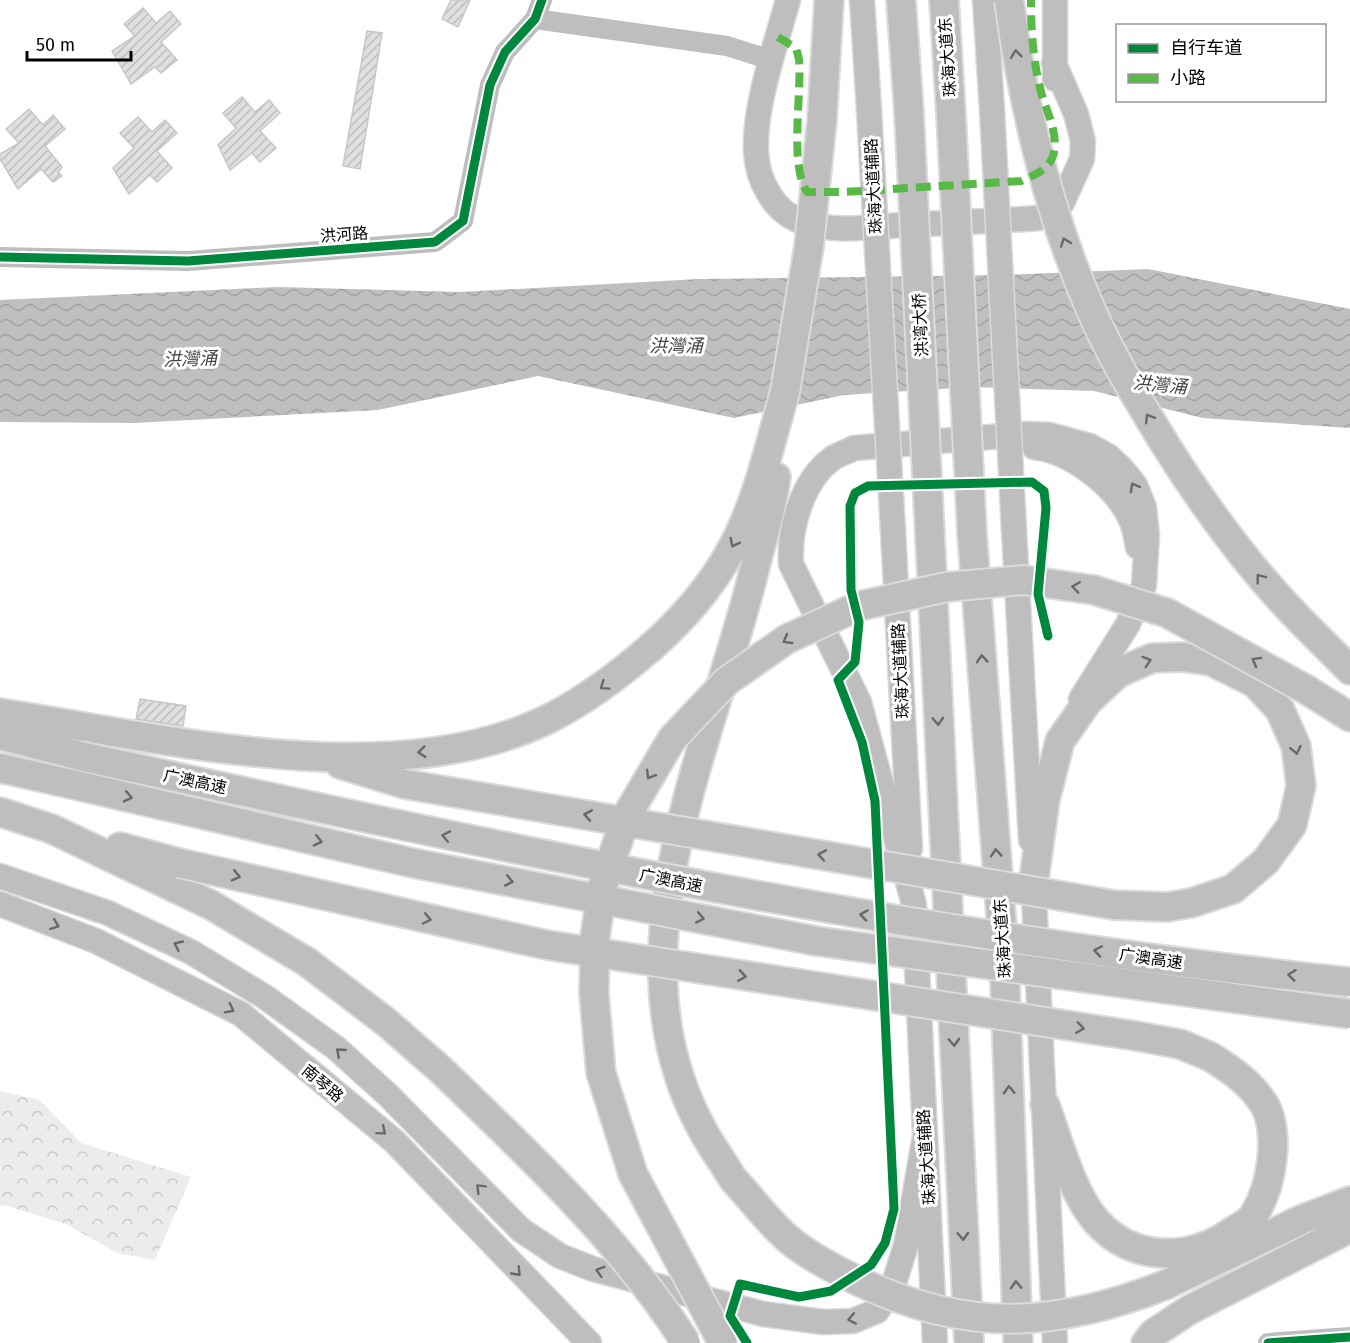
<svg xmlns="http://www.w3.org/2000/svg" width="1350" height="1343" viewBox="0 0 1350 1343" font-family="'Fira Sans','Noto Sans SC',sans-serif">
  <style>
    .forest { fill: url(#forest-crowns) }
    .water { fill: url(#water-waves) }
    .building { fill: url(#building-hatch); stroke: #c7c7c7; stroke-width: 1.5 }
    .lines { fill: none; stroke-linecap: round; stroke-linejoin: round }
    .major-casing { stroke: #dbdbdb; stroke-width: 27 }
    .highway-casing { stroke: #dbdbdb; stroke-width: 32 }
    .minor { stroke: #bebebe; stroke-width: 20 }
    .major { stroke: #bebebe; stroke-width: 24 }
    .highway { stroke: #bebebe; stroke-width: 28 }
    .major-bridge-casing { stroke: #dbdbdb; stroke-width: 27; stroke-linecap: butt }
    .highway-bridge-casing { stroke: #dbdbdb; stroke-width: 32; stroke-linecap: butt }
    .major-bridge { stroke: #bebebe; stroke-width: 24 }
    .highway-bridge { stroke: #bebebe; stroke-width: 28 }
    .quiet { stroke: #58b947; stroke-width: 8; stroke-dasharray: 15 8; stroke-linecap: butt }
    .cycleway-casing { stroke: #fff; stroke-width: 13 }
    .cycleway { stroke: #00873e; stroke-width: 9 }
    .oneway { stroke: #686868 }
    .labels { text-anchor: middle; stroke-width: 6; stroke-linejoin: round; paint-order: stroke }
    .street-label { font-size: 16px; fill: #000; stroke: #fff }
    .water-label { font-size: 18px; font-style: italic; fill: #444; stroke: #fff }
  </style>
  <defs>
    <pattern id="forest-crowns" width="20" height="18" patternUnits="userSpaceOnUse" patternTransform="scale(1.5)"><rect width="20" height="18" fill="#ececec"/><path d="M2 6a3 3 0 1 1 6 0M12 15a3 3 0 1 1 6 0" fill="none" stroke="#c9c9c9"/></pattern>
    <pattern id="water-waves" width="16" height="10" patternUnits="userSpaceOnUse" patternTransform="scale(1.5)"><rect width="16" height="10" fill="#bfbfbf"/><path d="M0 5q4-4 8 0t8 0" fill="none" stroke="#a2a2a2"/></pattern>
    <pattern id="building-hatch" width="6" height="6" patternUnits="userSpaceOnUse" patternTransform="scale(1.5)"><rect width="6" height="6" fill="#dfdfdf"/><path d="M-1 1l2-2M0 6l6-6M5 7l2-2" fill="none" stroke="#bebebe"/></pattern>
  </defs>
  <rect width="100%" height="100%" fill="#fff"/>
  <path class="forest" d="M0 1091 40 1100 81 1143 191 1177 155 1260 117 1253 66 1224 4 1205 0 1206Z"/>
  <path class="water" d="M1148 269 1350 309V428L1203 418 1094 391 972 387 844 395 734 418 538 376 378 410 134 423 0 422V300L278 287 460 292 699 279 1005 275Z"/>
  <path class="building" d="M451 0H470L458 27 442 19Z
    M143 8 156 23 170 11 181 24 161 42 177 60 161 73 155 67 131 84 112 51 135 36 124 24Z
    M367 31 382 33 360 169 343 166Z
    M242 97 255 112 269 100 280 113 260 131 276 148 260 162 252 153 230 170 218 145 236 128 223 113Z
    M29 109 43 125 53 115 65 129 45 146 62 167 58 172 62 176 53 182 41 169 18 189 0 159V154L19 143 6 129Z
    M138 117 152 132 165 120 177 133 157 151 172 168 157 182 150 175 129 194 113 168 134 148 120 133Z
    M140 699 186 706 183 726 136 719Z"/>
  <g class="lines">
    <g class="major-casing">
      <path id="major" d="M788 0C776 44 754 106 756 151 757 180 774 213 803 222 835 233 870 227 902 225 948 223 993 221 1039 218L1062 203 1082 159 1083 141 1076 114 1054 63
        M862 0 869 110
        M985 0 992 110
        M1055 79V0
        M1034 447C1071 451 1116 486 1131 520 1135 528 1136 538 1138 547
        M1014 530 1031 840
        M893 531 910 849
        M1033 875 1055 1343
        M0 876 108 913 191 952 265 997 336 1048 388 1095 521 1230 560 1256 593 1269 763 1314 823 1322 853 1321 877 1311 894 1283 906 1245 924 1141
        M913 901 859 702 791 564C789 528 802 480 833 458 839 454 847 452 854 448L1027 434 1050 435 1090 446 1108 456 1122 469 1135 485 1144 507 1147 535 1144 585 1128 624 1081 699
        M0 904 96 941 241 1014 394 1141 589 1343
        M914 905 935 1343"/>
    </g>
    <g class="highway-casing">
      <path id="highway" d="M901 0 909 113
        M944 0 951 114
        M822 120 829 0
        M972 533 1004 955 1018 1343
        M930 537 969 1343
        M1300 620 1350 670
        M1307 690 1350 717
        M0 713C163 738 391 795 546 720 579 704 608 683 636 660 674 629 711 589 734 545 759 497 770 443 785 392
        M0 735 80 756
        M340 764 404 784
        M0 768 71 784
        M0 812 52 829 211 905 307 962 386 1022 441 1070
        M120 847 179 863
        M1034 879 1045 800 1060 741 1088 701 1118 673 1152 658 1182 657 1211 661 1255 683 1280 710 1296 746 1301 786 1292 825 1266 861 1233 889 1191 903
        M1045 1105C1058 1140 1072 1194 1097 1222 1134 1262 1190 1262 1233 1231 1240 1227 1250 1222 1254 1215 1265 1197 1270 1179 1272 1159 1274 1143 1273 1120 1265 1106 1251 1083 1233 1071 1211 1057
        M733 1179C723 1162 711 1146 702 1129 607 956 708 752 752 579 760 545 772 511 776 477
        M1165 1285 1301 1220 1350 1201
        M1146 1343 1153 1334 1189 1310 1350 1228"/>
    </g>
    <path class="minor" d="M535 19 727 46 771 60
      M0 257 188 261 435 242 463 221 490 85 505 52 535 19 542 0
      M1268 1343 1350 1337"/>
    <use href="#major" class="major"/>
    <use href="#highway" class="highway"/>
    <g class="major-bridge-casing">
      <path id="major-bridge" d="M869 110 893 531
        M992 110 1014 530"/>
    </g>
    <g class="highway-bridge-casing">
      <path id="highway-bridge" d="M1009 0C1023 106 1048 212 1091 310 1111 356 1137 398 1163 441 1203 505 1247 566 1300 620
        M909 113 930 537
        M951 114 972 533
        M785 392 809 246 822 120
        M80 756C500 848 921 938 1350 982
        M71 784 413 863 816 941 1350 1014
        M404 784 1114 905 1167 907 1191 903
        M179 863 547 945 1136 1036 1180 1044 1211 1057
        M441 1070C528 1154 621 1240 686 1343
        M733 1179C751 1198 767 1220 786 1237 806 1255 836 1270 860 1282 967 1333 1056 1328 1165 1285
        M723 1343 633 1174 601 1073 594 994 595 937 603 885 626 817 672 739 727 681 787 639 859 606 947 587 1024 580 1094 590 1167 613 1307 690"/>
    </g>
    <use href="#major-bridge" class="major-bridge"/>
    <use href="#highway-bridge" class="highway-bridge"/>
    <path class="quiet" d="M778 37 796 48 799 59C802 94 789 165 807 192H844L1021 181C1034 175 1048 170 1053 156 1060 133 1045 110 1040 88 1033 59 1031 30 1031 0"/>
    <g class="cycleway-casing">
      <path id="cycleway" d="M0 257 188 261 435 242 463 221 490 85 505 52 535 19 542 0
        M747 1343 730 1316 740 1284 799 1297 831 1291 871 1265 885 1243 894 1209 875 801 862 742 838 680 855 662 859 622 851 590 850 506 855 493 868 486 1032 482 1044 491 1046 508 1038 594 1048 636
        M1268 1343 1350 1337"/>
    </g>
    <use href="#cycleway" class="cycleway"/>
  </g>
  <defs><path id="oneway-chevron" d="M-2-3.5L2.5 0L-2 3.5" fill="none" stroke-width="1.6" stroke-linecap="round" stroke-linejoin="round" transform="scale(1.5)"/></defs>
  <g class="oneway">
    <use href="#oneway-chevron" transform="translate(1016 54) rotate(-97)"/>
    <use href="#oneway-chevron" transform="translate(1065 242) rotate(-110)"/>
    <use href="#oneway-chevron" transform="translate(1149 418) rotate(-121)"/>
    <use href="#oneway-chevron" transform="translate(1134 487) rotate(-119)"/>
    <use href="#oneway-chevron" transform="translate(734 543) rotate(117)"/>
    <use href="#oneway-chevron" transform="translate(1260 578) rotate(-128)"/>
    <use href="#oneway-chevron" transform="translate(1076 587) rotate(-172)"/>
    <use href="#oneway-chevron" transform="translate(787 640) rotate(150)"/>
    <use href="#oneway-chevron" transform="translate(982 659) rotate(-94)"/>
    <use href="#oneway-chevron" transform="translate(1147 661) rotate(-18)"/>
    <use href="#oneway-chevron" transform="translate(1256 661) rotate(-151)"/>
    <use href="#oneway-chevron" transform="translate(604 686) rotate(146)"/>
    <use href="#oneway-chevron" transform="translate(938 721) rotate(87)"/>
    <use href="#oneway-chevron" transform="translate(1296 750) rotate(78)"/>
    <use href="#oneway-chevron" transform="translate(422 752) rotate(174)"/>
    <use href="#oneway-chevron" transform="translate(650 775) rotate(121)"/>
    <use href="#oneway-chevron" transform="translate(128 797) rotate(13)"/>
    <use href="#oneway-chevron" transform="translate(588 815) rotate(-170)"/>
    <use href="#oneway-chevron" transform="translate(446 836) rotate(-169)"/>
    <use href="#oneway-chevron" transform="translate(318 841) rotate(13)"/>
    <use href="#oneway-chevron" transform="translate(996 853) rotate(-94)"/>
    <use href="#oneway-chevron" transform="translate(822 855) rotate(-170)"/>
    <use href="#oneway-chevron" transform="translate(236 876) rotate(13)"/>
    <use href="#oneway-chevron" transform="translate(509 881) rotate(11)"/>
    <use href="#oneway-chevron" transform="translate(864 915) rotate(-171)"/>
    <use href="#oneway-chevron" transform="translate(700 918) rotate(11)"/>
    <use href="#oneway-chevron" transform="translate(427 919) rotate(12)"/>
    <use href="#oneway-chevron" transform="translate(55 925) rotate(21)"/>
    <use href="#oneway-chevron" transform="translate(178 945) rotate(-155)"/>
    <use href="#oneway-chevron" transform="translate(1098 951) rotate(-171)"/>
    <use href="#oneway-chevron" transform="translate(1292 975) rotate(-173)"/>
    <use href="#oneway-chevron" transform="translate(742 976) rotate(9)"/>
    <use href="#oneway-chevron" transform="translate(230 1009) rotate(27)"/>
    <use href="#oneway-chevron" transform="translate(1080 1028) rotate(8)"/>
    <use href="#oneway-chevron" transform="translate(954 1042) rotate(87)"/>
    <use href="#oneway-chevron" transform="translate(340 1052) rotate(-139)"/>
    <use href="#oneway-chevron" transform="translate(1009 1090) rotate(-92)"/>
    <use href="#oneway-chevron" transform="translate(382 1131) rotate(40)"/>
    <use href="#oneway-chevron" transform="translate(480 1188) rotate(-135)"/>
    <use href="#oneway-chevron" transform="translate(963 1236) rotate(87)"/>
    <use href="#oneway-chevron" transform="translate(600 1271) rotate(-164)"/>
    <use href="#oneway-chevron" transform="translate(517 1272) rotate(46)"/>
    <use href="#oneway-chevron" transform="translate(1016 1285) rotate(-92)"/>
    <use href="#oneway-chevron" transform="translate(852 1319) rotate(169)"/>
  </g>
  <g class="labels">
    <g class="street-label">
      <text transform="translate(947 57) rotate(-94)" y="6">珠海大道东</text>
      <text transform="translate(873 186) rotate(-93)" y="6">珠海大道辅路</text>
      <text transform="translate(344 234) rotate(-4)" y="6">洪河路</text>
      <text transform="translate(920 325) rotate(-93)" y="6">洪湾大桥</text>
      <text transform="translate(900 671) rotate(-93)" y="6">珠海大道辅路</text>
      <text transform="translate(195 781) rotate(12)" y="6">广澳高速</text>
      <text transform="translate(671 880) rotate(11)" y="6">广澳高速</text>
      <text transform="translate(1002 938) rotate(-94)" y="6">珠海大道东</text>
      <text transform="translate(1151 958) rotate(8)" y="6">广澳高速</text>
      <text transform="translate(323 1083) rotate(40)" y="6">南琴路</text>
      <text transform="translate(926 1157) rotate(-94)" y="6">珠海大道辅路</text>
    </g>
    <g class="water-label">
      <text x="676" y="352">洪灣涌</text>
      <text transform="translate(190 359) rotate(-2)" y="6">洪灣涌</text>
      <text transform="translate(1160 385) rotate(5)" y="6">洪灣涌</text>
    </g>
  </g>
  <rect x="1116" y="24" width="210" height="78" fill="#ffffff" stroke="#999999" stroke-width="1.5"/>
  <rect x="1128" y="44" width="30" height="9" fill="#00873e" stroke="#999999" stroke-width="1.5"/>
  <text x="1170" y="54" font-size="18" fill="#000000">自行车道</text>
  <rect x="1128" y="74" width="30" height="9" fill="#58b947" stroke="#999999" stroke-width="1.5"/>
  <text x="1170" y="84" font-size="18" fill="#000000">小路</text>
  <path d="M27 51v9h104v-9" fill="none" stroke="#000000" stroke-width="3"/>
  <text x="36" y="51" font-size="18" fill="#000000" stroke="#ffffff" stroke-width="4.5" paint-order="stroke">50 m</text>
</svg>
